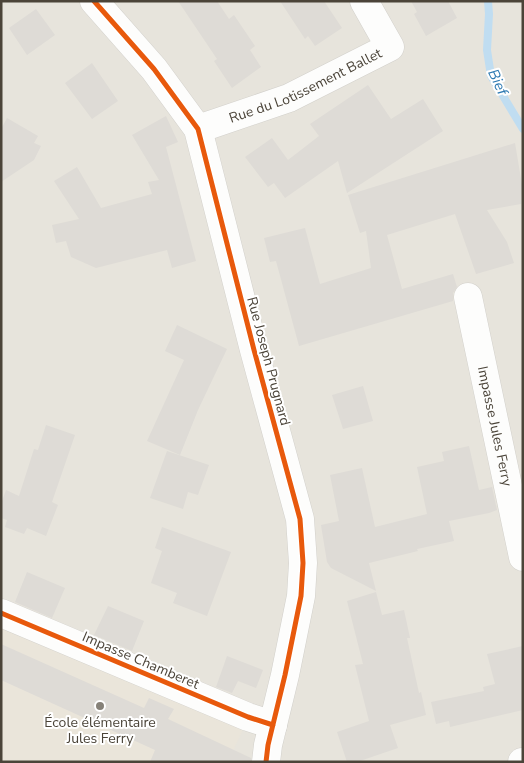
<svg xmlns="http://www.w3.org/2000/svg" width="524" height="763" viewBox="0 0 524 763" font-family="'Nunito Sans',sans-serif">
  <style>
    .residential { fill: #e7e4dc }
    .education { fill: #eae5da }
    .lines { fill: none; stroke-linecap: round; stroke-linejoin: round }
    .stream { stroke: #c0ddf1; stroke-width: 8 }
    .building { fill: #dedbd6 }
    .minor-casing { stroke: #d2d0cb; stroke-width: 29 }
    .minor { stroke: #fdfdfc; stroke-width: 28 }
    .cycleway-casing { stroke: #fff; stroke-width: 8 }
    .cycleway { stroke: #e8590c; stroke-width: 5 }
    .poi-dot { fill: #868178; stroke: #fff; stroke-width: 2 }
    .labels { text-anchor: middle; stroke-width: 4; stroke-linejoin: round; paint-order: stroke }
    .street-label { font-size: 14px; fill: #4b4439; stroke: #fff }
    .poi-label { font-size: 14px; fill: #4b4439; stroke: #fff }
    .water-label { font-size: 15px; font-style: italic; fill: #2e7ab2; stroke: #fff }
  </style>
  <rect width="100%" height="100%" fill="#f4f2ee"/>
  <path class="residential" d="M1 1H523V762H1Z"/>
  <path class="education" d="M1 625 245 725 228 762H1Z"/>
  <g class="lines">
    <path class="stream" d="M488 1 489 14 487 50 491 76 523 129"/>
  </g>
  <path class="building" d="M178 1H217L229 19 234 15 255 46 250 50 261 67 232 88 214 61 217 59Z
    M280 1H324L342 28 315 46 308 36 305 39Z
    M411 1H448L457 18 426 36 414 14 417 12Z
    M36 9 55 35 27 55 9 28Z
    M92 63 118 101 92 119 65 83Z
    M368 85 391 119 423 99 443 131 347 193 338 161 285 198 274 183 268 187 245 157 272 138 288 160 319 136 310 124Z
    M166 116 178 142 166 147 196 261 172 268 167 250 96 268 71 257 66 241 56 243 52 225 79 219 54 181 77 167 101 208 152 194 148 182 159 180 132 135Z
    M7 118 38 136 34 143 41 146 34 160 1 182V129Z
    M515 143 522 185 521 204 487 210 507 242 514 263 476 274 455 214 387 235 402 289 453 274 457 287 453 293V301L299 346 276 261 270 262 264 238 305 228 320 284 371 268 366 231 360 233 348 195Z
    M177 325 227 349 198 410 180 455 147 441 184 360 165 351Z
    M363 386 373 421 343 429 332 395Z
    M46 425 75 435 52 502 58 505 46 536 27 528 24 534 5 527 7 520 1 518V504L6 490 19 496 34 449 38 450Z
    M469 446 479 490 492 487 497 510 489 513 449 521 454 541 417 549 418 551 369 563 376 591 331 568 327 562 321 525 339 521 330 475 362 468 375 527 427 514 417 467 444 461 442 452Z
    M167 451 209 465 198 495 188 492 183 509 150 498Z
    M162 527 231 552 207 616 173 603 177 593 151 583 162 551 155 548Z
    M27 572 65 588 52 618 15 602Z
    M376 592 382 615 404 610 410 638H407L419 693 421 692 426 715 390 725 398 748 357 762H347L337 732 369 721 355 665 363 664 347 601Z
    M108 606 144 621 132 651 94 635Z
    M1 644 144 708 149 698 174 709 168 719 251 758V762H150L155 750 1 680Z
    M523 646V710L450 727 449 721 436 724 431 702 484 691 483 687 495 684 487 654Z
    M227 656 263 670 256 688 238 681 232 693 216 687Z"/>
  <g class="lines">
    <g class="minor-casing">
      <g id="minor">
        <path d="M94 1 154 69 198 129 254 350 300 519 303 563 301 596 285 675 268 745 266 762"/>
        <path id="s1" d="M198 129 289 98 390 47 364 1"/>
        <path id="s2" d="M468 297 523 557"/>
        <path d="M1 613 248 717 273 725"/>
        <path d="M522 762H523"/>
      </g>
    </g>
    <use href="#minor" class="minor"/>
    <g class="cycleway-casing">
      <path id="cycleway" d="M94 1 154 69 198 129 254 350 300 519 303 563 301 596 285 675 268 745 266 762
        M1 613 248 717 273 725"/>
    </g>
    <use href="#cycleway" class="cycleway"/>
  </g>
  <circle class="poi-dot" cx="100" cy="706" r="5"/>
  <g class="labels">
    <g class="street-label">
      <text dy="5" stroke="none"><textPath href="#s1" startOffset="116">Rue du Lotissement Ballet</textPath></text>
      <text transform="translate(269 361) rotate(75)" y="5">Rue Joseph Prugnard</text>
      <text dy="5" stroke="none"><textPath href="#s2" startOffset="132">Impasse Jules Ferry</textPath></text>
      <text transform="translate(141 660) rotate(23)" y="5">Impasse Chamberet</text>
    </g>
    <g class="poi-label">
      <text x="100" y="727">École élémentaire<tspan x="100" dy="16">Jules Ferry</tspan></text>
    </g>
    <g class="water-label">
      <text transform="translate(498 82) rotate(65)" y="5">Bief</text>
    </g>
  </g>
  <rect width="524" height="763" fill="none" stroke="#4b4439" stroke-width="5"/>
</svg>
